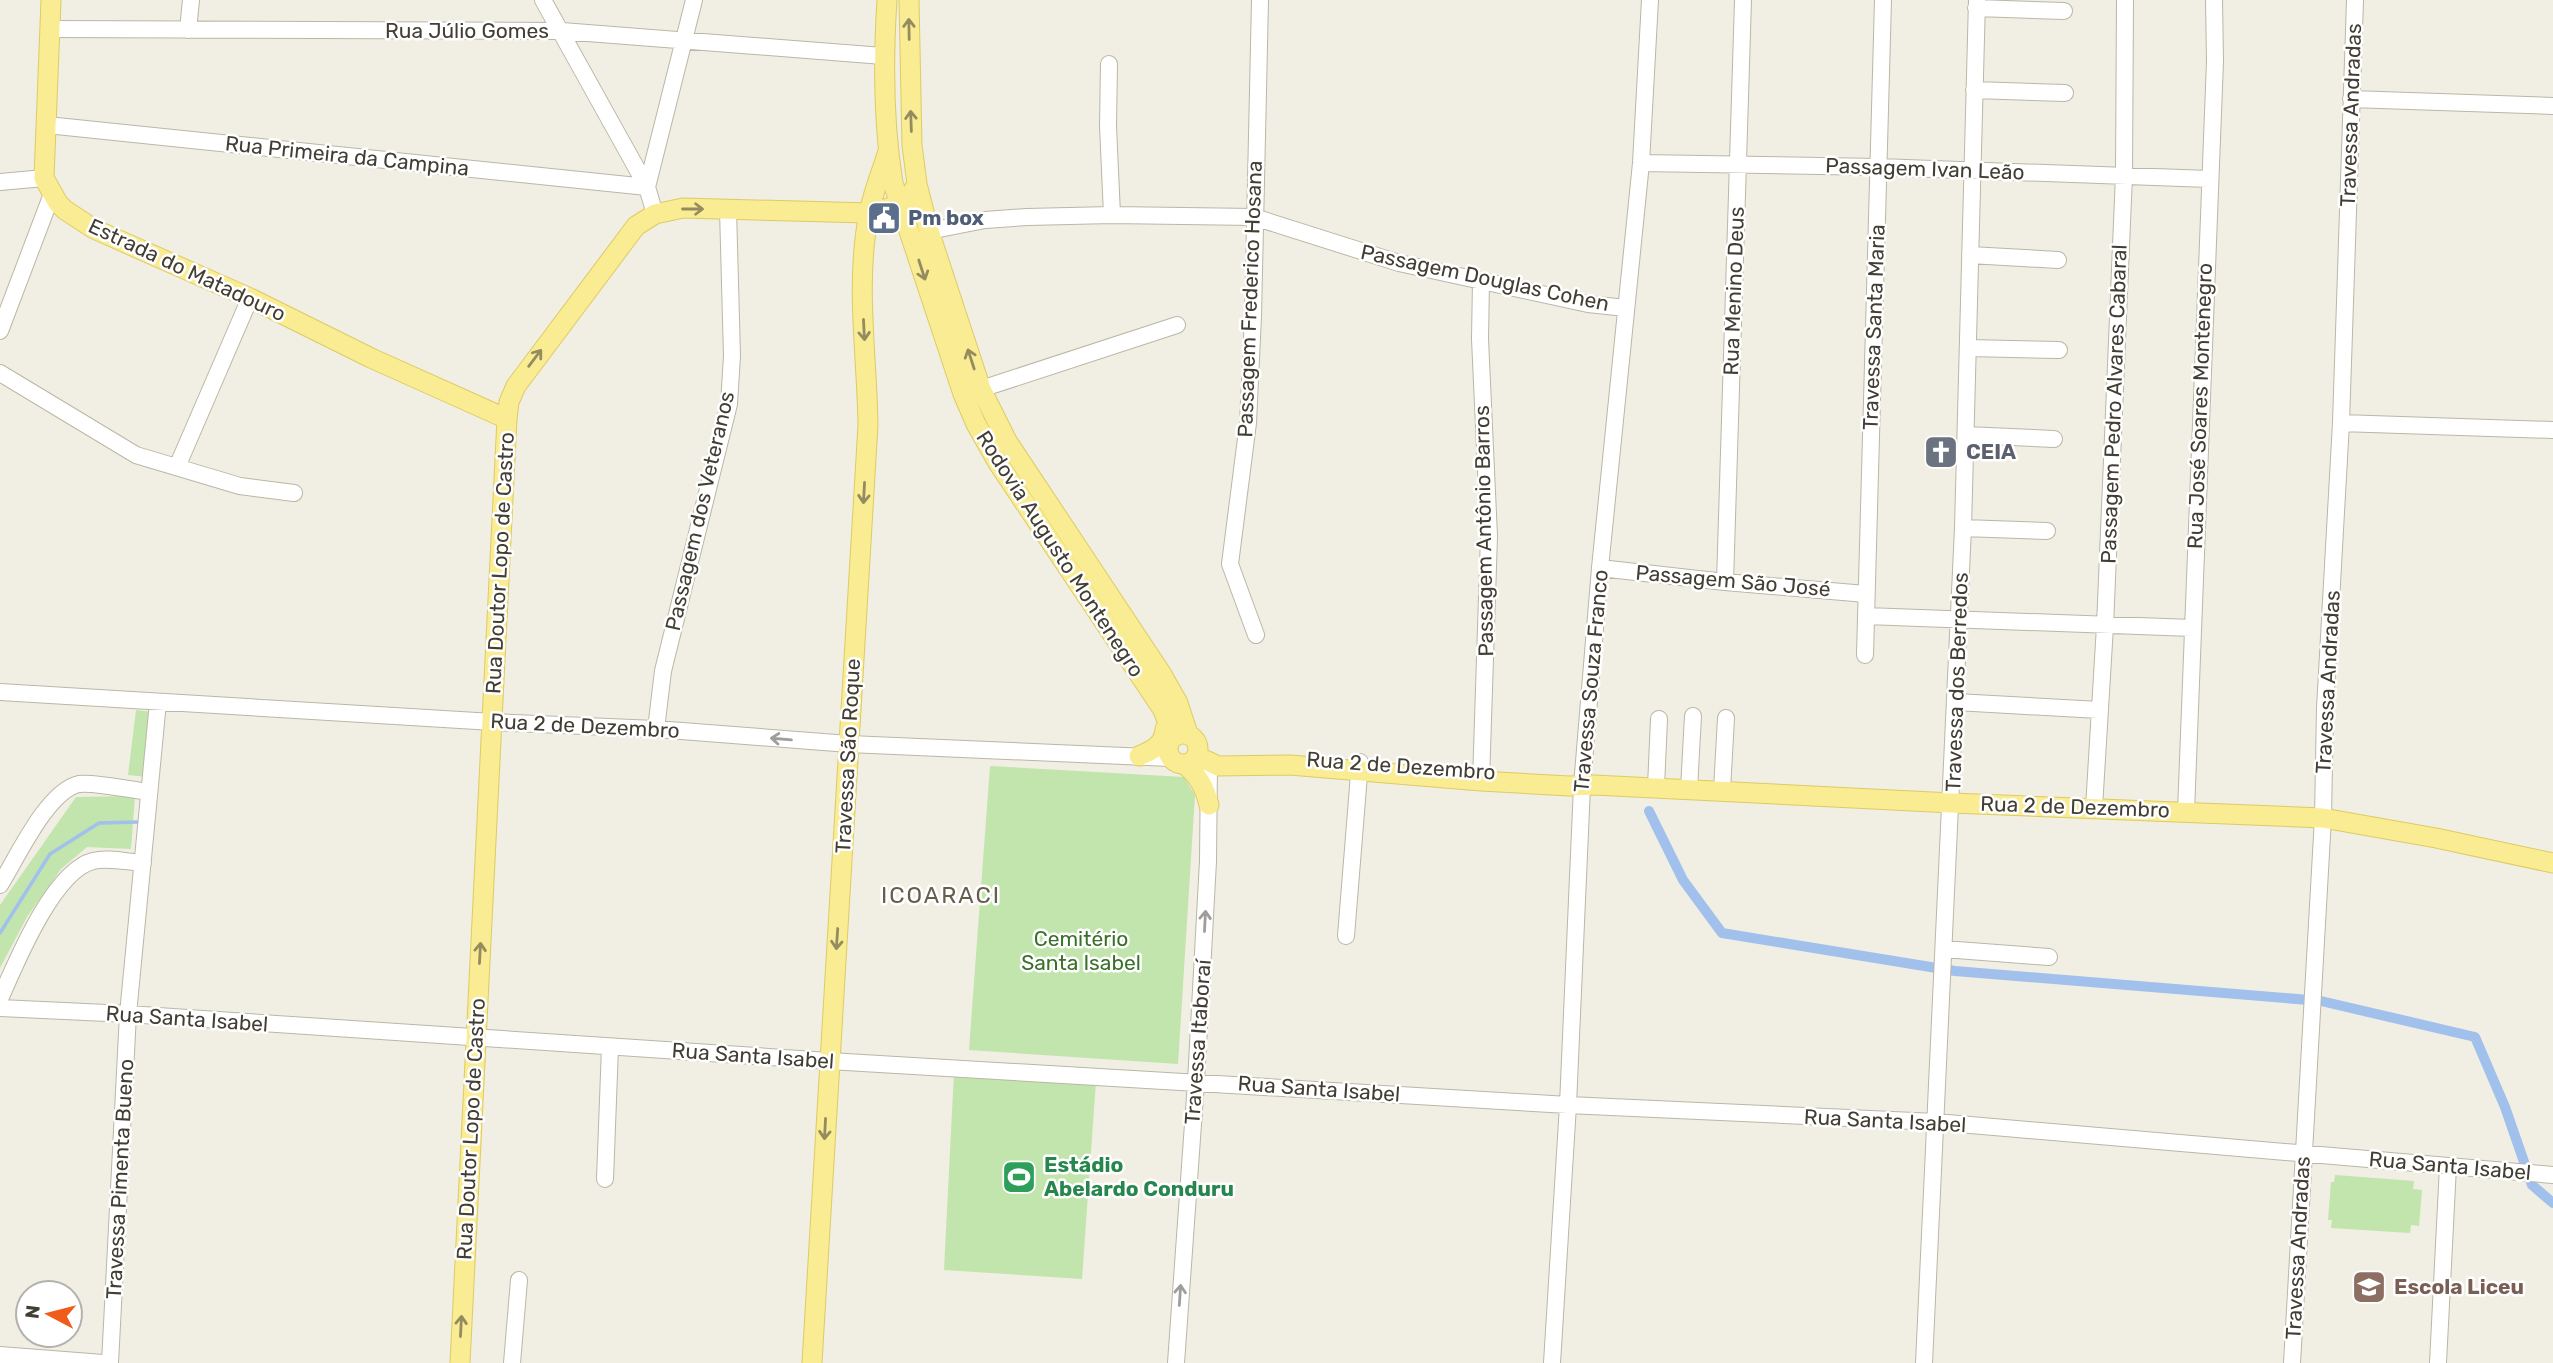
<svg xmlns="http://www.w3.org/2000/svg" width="2553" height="1363" viewBox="0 0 2553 1363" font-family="Rubik,sans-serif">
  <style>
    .green { fill: #c2e4ad }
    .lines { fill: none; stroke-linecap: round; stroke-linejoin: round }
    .stream { stroke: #a1c1ec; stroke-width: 3.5 }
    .canal { stroke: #a1c1ec; stroke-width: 10 }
    .minor-casing { stroke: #bbb7a6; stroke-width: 18 }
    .major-casing { stroke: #ddcb64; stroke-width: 21 }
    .minor { stroke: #fff; stroke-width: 16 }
    .major { stroke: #f9ec93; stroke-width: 19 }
    .oneway { stroke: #948c5f }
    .oneway2 { stroke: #a09e9a }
    .labels { text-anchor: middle; stroke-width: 5; stroke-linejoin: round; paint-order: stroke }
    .street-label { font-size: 21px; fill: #423e34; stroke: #fff }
    .service-label { font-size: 21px; font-weight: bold; fill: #4e5e75; stroke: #fff; text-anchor: start }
    .worship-label { font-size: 21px; font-weight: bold; fill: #5b616d; stroke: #fff; text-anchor: start }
    .park-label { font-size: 21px; fill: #3a702a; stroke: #fff }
    .leisure-label { font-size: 21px; font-weight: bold; fill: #27864d; stroke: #fff; text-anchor: start }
    .education-label { font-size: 21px; font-weight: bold; fill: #785e54; stroke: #fff; text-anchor: start }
    .neighbourhood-label { font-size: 23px; letter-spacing: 2px; fill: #645e4b; stroke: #fff }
  </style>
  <rect width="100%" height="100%" fill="#f1eee3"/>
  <path class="green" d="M136 710 152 712 147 777 128 775Z
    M990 766 1184 777 1195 795 1178 1064 969 1050Z
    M135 796 131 849 87 847 61 869 27 917 0 968V905L76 797Z
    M954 1073 1096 1081 1082 1279 944 1270Z
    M2335 1175 2414 1181 2413 1189 2422 1190 2419 1226 2411 1225 2410 1233 2331 1228 2332 1220H2328L2331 1182H2334Z"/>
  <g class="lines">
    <path class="stream" d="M0 933 50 854 99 823 139 822"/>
    <path class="canal" d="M1649 811 1683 880 1722 933 1955 971 2321 1001 2475 1037 2505 1107 2532 1185 2553 1203"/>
    <g class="minor-casing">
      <path id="minor" d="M543 0 647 187 655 214
        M1976 8 2064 11
        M50 29 562 31 883 56
        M188 30 191 0
        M1109 64 1108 126 1112 215
        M1974 90 2065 93
        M2351 99 2553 106
        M47 125 647 187
        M1641 163 1879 167 2209 179
        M0 182 44 178
        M647 187 694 0
        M929 231 985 220 1027 217 1112 215 1254 217 1399 263 1588 304 1626 308
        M1970 255 2058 260
        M1481 281 1480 339 1489 536 1481 781
        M0 331 52 194
        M1969 348 2059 350
        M0 373 136 455 240 486 294 493
        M981 389 1177 325
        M2341 423 2553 430
        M1966 435 2054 439
        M177 467 250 298
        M1963 528 2047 531
        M1600 568 1725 582 1866 594
        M1725 582 1743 0
        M1866 616 2192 628
        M1256 635 1230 564 1248 423 1253 316 1260 0
        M1865 655 1883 0
        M0 692 493 722 656 729 849 744 1170 758
        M1956 702 2099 710
        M656 729 663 671 729 404 732 356 728 209
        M1656 787 1659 719
        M1689 789 1693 716
        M1722 790 1726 718
        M2094 808 2105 626 2124 175 2125 0
        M2186 812 2215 61 2214 0
        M0 885C17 858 47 791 79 784 93 782 133 790 149 792
        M1346 936 1360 762
        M1944 949 2049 957
        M0 999C16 963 53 871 93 861 108 857 127 862 143 863
        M0 1008 128 1014 829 1061 1568 1105 1936 1122 2553 1175
        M605 1179 610 1047
        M0 1355 103 1363
        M110 1363 128 1014 158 702
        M512 1363 519 1280
        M1176 1363 1196 1082 1208 861 1209 762
        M1552 1363 1568 1105 1582 786 1600 568 1641 163 1650 0
        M1924 1363 1963 528 1977 0
        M2292 1363 2323 818 2325 708 2341 423 2355 0
        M2438 1363 2448 1166"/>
    </g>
    <g class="major-casing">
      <path id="major" d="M51 0 44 178 58 203 65 210 94 229 250 298 371 358 507 419
        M887 0C883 62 883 122 893 183L963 394 976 424 998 463 1163 710 1173 737
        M909 0 912 145 917 184 929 231 981 389 1007 441 1161 673 1178 703 1188 734
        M1168 749a15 15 0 1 1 30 0a15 15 0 1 1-30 0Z
        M1139 756C1153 750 1164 745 1165 729
        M1197 756 1218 766 1290 765 1481 781 1569 786 1594 785 1952 803 2323 818 2436 838 2553 863
        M1185 765C1199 776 1205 788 1209 805
        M460 1363 507 419 509 402 516 386 636 226 655 214 683 208 869 213 900 205 909 198 917 184
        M812 1363 868 425C867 355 855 283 869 213 873 192 882 171 888 151"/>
    </g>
    <use href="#minor" class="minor"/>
    <use href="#major" class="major"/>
  </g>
  <defs><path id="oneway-shaft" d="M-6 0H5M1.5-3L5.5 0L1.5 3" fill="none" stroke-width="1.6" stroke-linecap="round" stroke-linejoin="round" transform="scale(1.75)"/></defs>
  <g class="oneway">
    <use href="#oneway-shaft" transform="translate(909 29) rotate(-91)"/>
    <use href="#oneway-shaft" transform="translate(911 121) rotate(-92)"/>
    <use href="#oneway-shaft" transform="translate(693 209)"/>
    <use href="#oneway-shaft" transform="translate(922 270) rotate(72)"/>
    <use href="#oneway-shaft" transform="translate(864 330) rotate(87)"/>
    <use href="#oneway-shaft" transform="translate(535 358) rotate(-53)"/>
    <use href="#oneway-shaft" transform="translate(971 359) rotate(-108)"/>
    <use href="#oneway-shaft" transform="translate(864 493) rotate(93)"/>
    <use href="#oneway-shaft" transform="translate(837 939) rotate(94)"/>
    <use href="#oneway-shaft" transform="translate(480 953) rotate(-87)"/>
    <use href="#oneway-shaft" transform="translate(825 1129) rotate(93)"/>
    <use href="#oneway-shaft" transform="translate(461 1326) rotate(-87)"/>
  </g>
  <g class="oneway2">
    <use href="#oneway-shaft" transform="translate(781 739) rotate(-175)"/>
    <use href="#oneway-shaft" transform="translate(1205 921) rotate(-87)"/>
    <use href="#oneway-shaft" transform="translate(1180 1295) rotate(-86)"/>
  </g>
  <defs>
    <g id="civic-square" transform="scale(1.75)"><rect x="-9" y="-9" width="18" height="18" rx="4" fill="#5c6f8a" stroke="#fff"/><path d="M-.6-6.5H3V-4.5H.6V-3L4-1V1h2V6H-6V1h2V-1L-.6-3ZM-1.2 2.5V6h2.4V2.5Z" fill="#fff"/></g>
    <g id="church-square" transform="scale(1.75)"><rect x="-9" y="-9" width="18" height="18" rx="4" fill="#6b7280" stroke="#fff"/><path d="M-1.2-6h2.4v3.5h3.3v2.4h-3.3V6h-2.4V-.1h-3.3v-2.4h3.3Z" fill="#fff"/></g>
    <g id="stadium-square" transform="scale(1.75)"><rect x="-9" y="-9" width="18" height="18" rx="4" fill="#2e9e5b" stroke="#fff"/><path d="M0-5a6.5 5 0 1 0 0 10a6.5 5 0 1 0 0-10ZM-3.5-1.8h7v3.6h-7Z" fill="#fff"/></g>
    <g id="school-square" transform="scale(1.75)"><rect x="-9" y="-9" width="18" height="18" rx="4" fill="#8d6e63" stroke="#fff"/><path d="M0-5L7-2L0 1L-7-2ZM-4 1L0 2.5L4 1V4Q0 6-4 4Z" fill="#fff"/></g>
  </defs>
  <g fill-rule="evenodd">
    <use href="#civic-square" x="884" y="218"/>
    <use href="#church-square" x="1941" y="452"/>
    <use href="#stadium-square" x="1019" y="1177"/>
    <use href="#school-square" x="2369" y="1287"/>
  </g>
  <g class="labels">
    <g class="street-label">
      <text x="467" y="38">Rua Júlio Gomes</text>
      <text transform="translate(2351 115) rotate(-88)" y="7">Travessa Andradas</text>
      <text transform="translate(347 156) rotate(6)" y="7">Rua Primeira da Campina</text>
      <text transform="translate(1925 169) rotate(2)" y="7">Passagem Ivan Leão</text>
      <text transform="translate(187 270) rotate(25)" y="7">Estrada do Matadouro</text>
      <text transform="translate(1485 278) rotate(12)" y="7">Passagem Douglas Cohen</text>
      <text transform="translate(1734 291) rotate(-88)" y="7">Rua Menino Deus</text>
      <text transform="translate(1250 299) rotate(-88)" y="7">Passagem Frederico Hosana</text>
      <text transform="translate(1874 327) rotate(-88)" y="7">Travessa Santa Maria</text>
      <text transform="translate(2114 404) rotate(-88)" y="7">Passagem Pedro Alvares Cabaral</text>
      <text transform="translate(2200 406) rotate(-88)" y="7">Rua José Soares Montenegro</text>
      <text transform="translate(700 511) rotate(-77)" y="7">Passagem dos Veteranos</text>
      <text transform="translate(1484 531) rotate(-91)" y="7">Passagem Antônio Barros</text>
      <text transform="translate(1060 554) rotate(57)" y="7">Rodovia Augusto Montenegro</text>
      <text transform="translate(500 563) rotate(-87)" y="7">Rua Doutor Lopo de Castro</text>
      <text transform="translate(1733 581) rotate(5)" y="7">Passagem São José</text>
      <text transform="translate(1591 681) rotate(-85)" y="7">Travessa Souza Franco</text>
      <text transform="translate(1957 682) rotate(-88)" y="7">Travessa dos Berredos</text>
      <text transform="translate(2328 682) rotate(-87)" y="7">Travessa Andradas</text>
      <text transform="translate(585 726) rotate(3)" y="7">Rua 2 de Dezembro</text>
      <text transform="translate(848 756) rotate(-87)" y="7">Travessa São Roque</text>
      <text transform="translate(1401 766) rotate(4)" y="7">Rua 2 de Dezembro</text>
      <text transform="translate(2075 807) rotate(2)" y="7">Rua 2 de Dezembro</text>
      <text transform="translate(187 1019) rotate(4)" y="7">Rua Santa Isabel</text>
      <text transform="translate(1198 1042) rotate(-86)" y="7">Travessa Itaboraí</text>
      <text transform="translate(753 1056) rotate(4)" y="7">Rua Santa Isabel</text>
      <text transform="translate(1319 1089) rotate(4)" y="7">Rua Santa Isabel</text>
      <text transform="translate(1885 1121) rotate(3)" y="7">Rua Santa Isabel</text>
      <text transform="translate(471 1129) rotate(-87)" y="7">Rua Doutor Lopo de Castro</text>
      <text transform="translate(2450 1166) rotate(5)" y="7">Rua Santa Isabel</text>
      <text transform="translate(120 1179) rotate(-87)" y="7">Travessa Pimenta Bueno</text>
      <text transform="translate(2298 1248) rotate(-87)" y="7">Travessa Andradas</text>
    </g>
    <g class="service-label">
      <text x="908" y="225">Pm box</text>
    </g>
    <g class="worship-label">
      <text x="1966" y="459">CEIA</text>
    </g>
    <g class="park-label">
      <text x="1081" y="946">Cemitério<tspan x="1081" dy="24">Santa Isabel</tspan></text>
    </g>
    <g class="leisure-label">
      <text x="1044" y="1172">Estádio<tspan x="1044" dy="24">Abelardo Conduru</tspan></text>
    </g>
    <g class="education-label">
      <text x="2394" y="1294">Escola Liceu</text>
    </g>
    <g class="neighbourhood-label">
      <text x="941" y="903">ICOARACI</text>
    </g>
  </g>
  <g transform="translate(49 1314) rotate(277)"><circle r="33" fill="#ffffff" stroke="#b3b2ae" stroke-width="2"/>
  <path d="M0-5L12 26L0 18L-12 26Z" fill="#ef5c1b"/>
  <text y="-10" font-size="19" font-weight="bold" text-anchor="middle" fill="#423e34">N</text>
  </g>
</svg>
